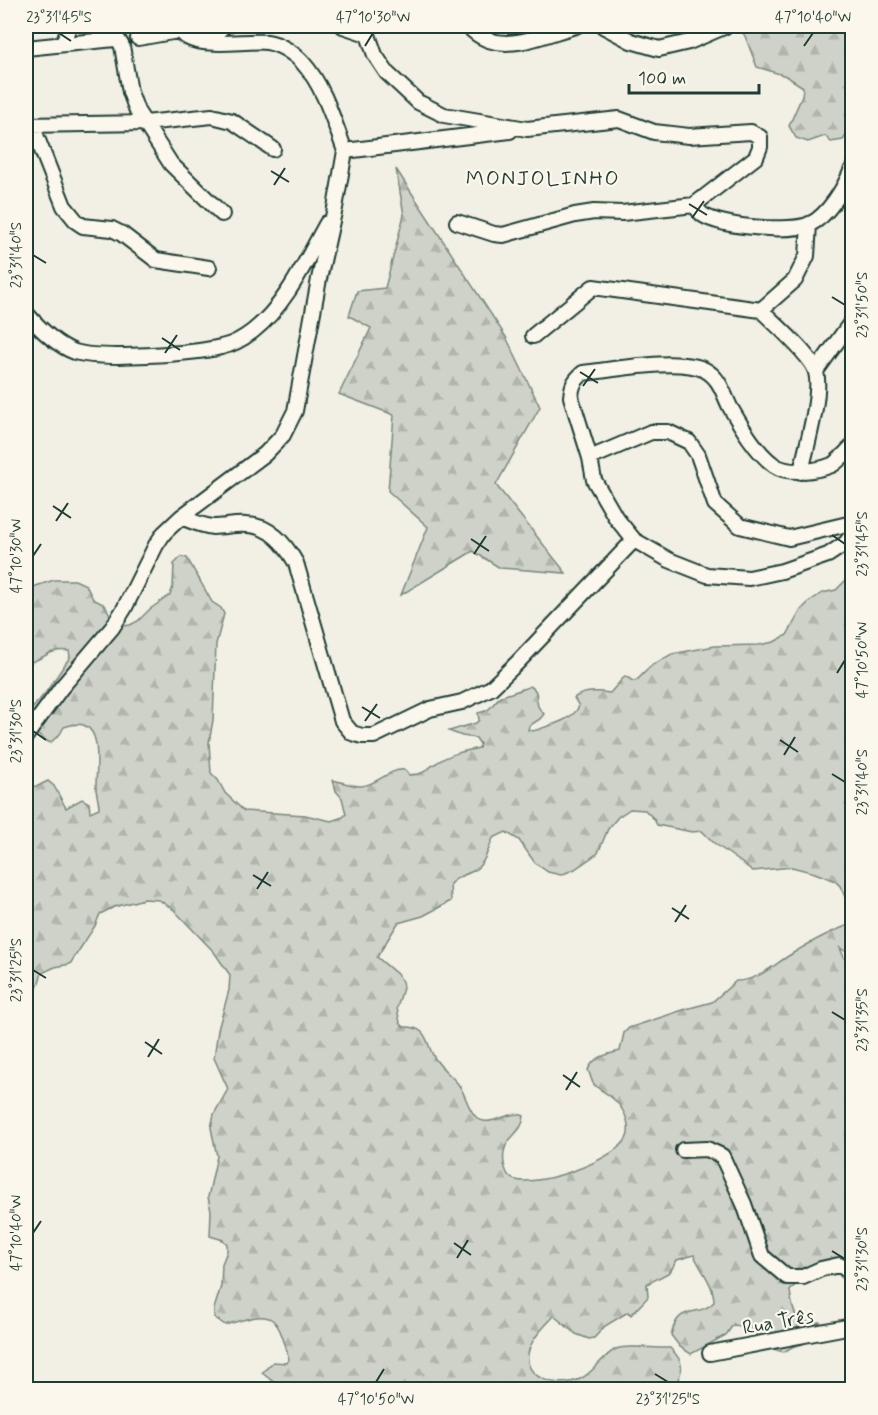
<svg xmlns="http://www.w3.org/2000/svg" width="878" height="1415" viewBox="0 0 878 1415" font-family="Mynerve,sans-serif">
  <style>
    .forest { fill: url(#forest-firs); stroke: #77887e; stroke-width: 1.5 }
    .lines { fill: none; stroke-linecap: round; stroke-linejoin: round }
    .minor-casing { stroke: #1f3d34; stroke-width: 18 }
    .minor { stroke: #fbf7ec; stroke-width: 14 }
    .ticks { fill: none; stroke: #1f3d34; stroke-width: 2 }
    .labels { text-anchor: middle; stroke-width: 4.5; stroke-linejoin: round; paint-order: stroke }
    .street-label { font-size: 20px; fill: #1f3d34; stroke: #fbf7ec }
    .neighbourhood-label { font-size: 21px; letter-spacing: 1.5px; fill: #1f3d34; stroke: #fbf7ec }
    .neatline { fill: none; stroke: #1f3d34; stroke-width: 2 }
    .ticks-label { font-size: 15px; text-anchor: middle; fill: #1f3d34 }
  </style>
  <defs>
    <pattern id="forest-firs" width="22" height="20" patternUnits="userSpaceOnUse" patternTransform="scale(1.5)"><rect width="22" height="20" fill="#cfd2c8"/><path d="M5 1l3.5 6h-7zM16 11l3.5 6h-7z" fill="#b1b5ac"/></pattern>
  </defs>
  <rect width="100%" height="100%" fill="#f2f0e5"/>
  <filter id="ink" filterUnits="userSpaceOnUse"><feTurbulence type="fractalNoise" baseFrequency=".0167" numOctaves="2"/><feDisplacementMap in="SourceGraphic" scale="12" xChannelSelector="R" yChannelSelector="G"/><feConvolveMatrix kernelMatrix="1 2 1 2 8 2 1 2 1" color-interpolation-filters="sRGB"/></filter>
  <g filter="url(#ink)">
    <path class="forest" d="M738 26H852V132L850 130 843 140 831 142 825 136 808 142 796 138 789 126 802 96 803 87 786 76 757 67 745 36Z
      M396 169 506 337 540 407 496 485 566 573 500 568 473 551 401 595 428 527 388 491 394 415 339 394 371 328 349 316 357 291 385 288 404 215Z
      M181 557 187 558 212 602 221 608 224 614 216 644 213 720 209 743 211 773 218 780 225 793 244 811 305 815 331 821 343 817 346 814 342 798 336 791 333 780C341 782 352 786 361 786 377 785 389 768 405 770L409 775C428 774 423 770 438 762 450 754 464 751 479 748L480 744 476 738 462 736 449 731 476 723 479 720 478 713C495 710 490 703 502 696 511 692 521 691 530 686 540 691 535 698 538 706 539 709 542 711 544 714L540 719 529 726 528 730 533 731C547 726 573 721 579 706L574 698C583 690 598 691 610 693L625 676 633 681 637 680 652 665 672 654 715 646 759 645 774 642 787 635 801 610 810 601 822 593 836 590 852 574V899L847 901 840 886 835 881 815 873 792 867 753 871 714 843 702 831 692 832 657 825 654 819 645 810 630 809 618 817 608 829 598 853 575 869 561 875 548 872 535 863 519 840 506 832 493 838C488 850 484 867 471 872 461 877 459 875 450 884L451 901 423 916 398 923 377 957 398 975 402 981 403 988 397 1008 400 1023 404 1027C430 1026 425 1045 436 1060 442 1069 452 1076 458 1084 466 1094 467 1108 476 1117 489 1130 510 1108 524 1116 522 1138 500 1135 504 1164 505 1168 506 1173 509 1176 523 1194 626 1159 628 1133 630 1119 621 1105 611 1097 606 1092 597 1089 593 1083 591 1079 590 1074 588 1070 593 1057 607 1054 620 1051L624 1033 629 1028 686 1009 712 1002 736 981C758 981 772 966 790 955 809 943 831 931 852 924V955L840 948 844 957 852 965V1286L845 1284 839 1274 832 1272 796 1284 790 1291C793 1313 794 1325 820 1322L823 1325 822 1329 803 1344 792 1347 784 1352C769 1350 760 1338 750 1327L733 1325 726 1335 691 1354 680 1347 671 1335C679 1301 698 1319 714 1302 714 1284 701 1271 694 1255L677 1260 670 1272 647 1284 648 1297 631 1315 628 1312 605 1326 594 1338 589 1339 576 1334 554 1316C545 1326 533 1337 529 1350 520 1379 559 1389 580 1379 594 1373 602 1356 616 1349 625 1344 657 1349 670 1348 686 1363 684 1372 672 1389L284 1390 262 1373 273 1362 287 1363 289 1359C276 1310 272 1311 225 1325L214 1317V1309L221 1286 222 1264 227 1251V1244L223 1240 210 1236 211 1211 208 1197 217 1156 211 1128 214 1114 228 1089 214 1058 218 1030 229 990 230 975 214 952 174 910 159 900 144 899 114 907 100 914 95 926 70 964 55 967 42 973 36 991 26 1006V782L36 787 48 781 54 786 66 808 82 799 89 803 90 812 99 808C99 800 95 792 96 784 97 760 104 712 64 727L60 734 50 743 39 736 26 731V713L29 712 46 692 70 657 69 651C48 648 43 661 26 663V593L36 586 54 580H75L86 585 93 599 105 605 116 627 130 625 138 621 150 609 170 595 173 587 174 564Z"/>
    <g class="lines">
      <g class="minor-casing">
        <path id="minor" d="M176 26C189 53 242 39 267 42 280 44 294 53 303 63 324 86 334 122 345 151
          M343 26 367 34
          M365 26 375 55 387 73 418 102 444 115 527 129 619 119 654 132 689 136 751 132 760 137V147L756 157 694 205 622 213 594 212 575 215 503 235 494 234 457 222
          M468 26C498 59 540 35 576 26
          M603 26 631 41 659 49 689 42 726 26
          M138 38 178 31
          M206 42 224 26
          M63 44 69 26
          M26 48 115 39 119 41 122 46 130 92 137 111 171 164 222 214
          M26 125 145 123 212 116 232 121 273 149
          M32 125 64 206 77 222 83 226 112 229 122 234 156 260 209 268
          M345 151 510 131
          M694 205C697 208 700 213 703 215 721 227 791 233 810 224 828 216 845 187 852 169
          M761 310C774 323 812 356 816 372 822 394 806 448 801 472
          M26 313C39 328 56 345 75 352 101 360 193 354 221 347 232 345 244 338 253 331 287 304 306 260 327 223
          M533 336 593 287 761 310 795 280 807 256 809 224
          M816 371 852 321
          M852 447C846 452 839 461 832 465 817 471 788 475 774 465 756 452 741 426 730 407 723 393 720 378 705 370 679 357 613 370 583 373 574 381 572 385 571 397L590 458 594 480 616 518 634 540 669 560 707 575 749 578 782 571 828 555 846 543 852 535
          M590 458 651 432H668L689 442 698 455 715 504 740 526 789 538 852 523
          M181 517 265 454 283 435 295 411 319 279 335 208 345 151
          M26 736 61 688 112 628 124 609 156 545 164 533 181 517C191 521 202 526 213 527 224 527 235 524 246 525 270 525 285 544 296 563L342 721 352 733 362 736H374L430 709 462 702 491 688 517 663 634 540
          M683 1150 707 1149 722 1156 744 1204 762 1256 787 1277H803L821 1269 839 1265 852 1272
          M710 1353 852 1326"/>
      </g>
      <use href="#minor" class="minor"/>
    </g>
  </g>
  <path class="ticks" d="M59 33 71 41M365 46 373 33M804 46 813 33M271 171 289 182M274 185 285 168M689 204 707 215M692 218 704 201M33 255 46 263M832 297 845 305M162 338 180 350M165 353 177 335M580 372 598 383M583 386 595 369M53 506 71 518M56 521 68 503M832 535 845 544M471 539 489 551M474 554 486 536M33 556 41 544M837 673 845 660M362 707 380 718M365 721 377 704M33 731 46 740M780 740 798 752M784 755 795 737M832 774 845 782M253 875 271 886M257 889 268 872M672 908 689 919M675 922 686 905M33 970 46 978M832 1012 845 1020M145 1042 162 1054M148 1057 159 1039M563 1075 580 1087M566 1090 577 1072M33 1233 41 1221M454 1243 471 1255M832 1251 845 1259M457 1258 468 1240M655 1374 668 1382M376 1382 384 1369"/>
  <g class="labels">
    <g class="street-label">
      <text transform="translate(778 1321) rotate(-10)" y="7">Rua Três</text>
    </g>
    <g class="neighbourhood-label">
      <text x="543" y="185">MONJOLINHO</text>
    </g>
  </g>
  <rect width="878" height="1415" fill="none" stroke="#fbf7ec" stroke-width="66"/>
  <path d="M629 84v9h130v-9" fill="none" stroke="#1f3d34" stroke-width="3"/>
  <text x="638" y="84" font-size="18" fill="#1f3d34" stroke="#fbf7ec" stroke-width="4.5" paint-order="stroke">100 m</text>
  <rect x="33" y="33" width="812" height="1349" class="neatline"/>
  <g class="ticks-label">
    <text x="59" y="22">23°31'45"S</text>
    <text x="373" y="22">47°10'30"W</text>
    <text x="813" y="22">47°10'40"W</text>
    <text transform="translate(16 255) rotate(-90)" y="5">23°31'40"S</text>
    <text transform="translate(862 305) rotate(-90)" y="5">23°31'50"S</text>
    <text transform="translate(862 544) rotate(-90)" y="5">23°31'45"S</text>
    <text transform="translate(16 556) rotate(-90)" y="5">47°10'30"W</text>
    <text transform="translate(862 660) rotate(-90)" y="5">47°10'50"W</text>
    <text transform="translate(16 731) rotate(-90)" y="5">23°31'30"S</text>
    <text transform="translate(862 782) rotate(-90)" y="5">23°31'40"S</text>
    <text transform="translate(16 970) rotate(-90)" y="5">23°31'25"S</text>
    <text transform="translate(862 1020) rotate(-90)" y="5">23°31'35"S</text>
    <text transform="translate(16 1233) rotate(-90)" y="5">47°10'40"W</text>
    <text transform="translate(862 1259) rotate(-90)" y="5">23°31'30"S</text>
    <text x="376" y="1404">47°10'50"W</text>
    <text x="668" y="1404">23°31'25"S</text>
  </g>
</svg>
